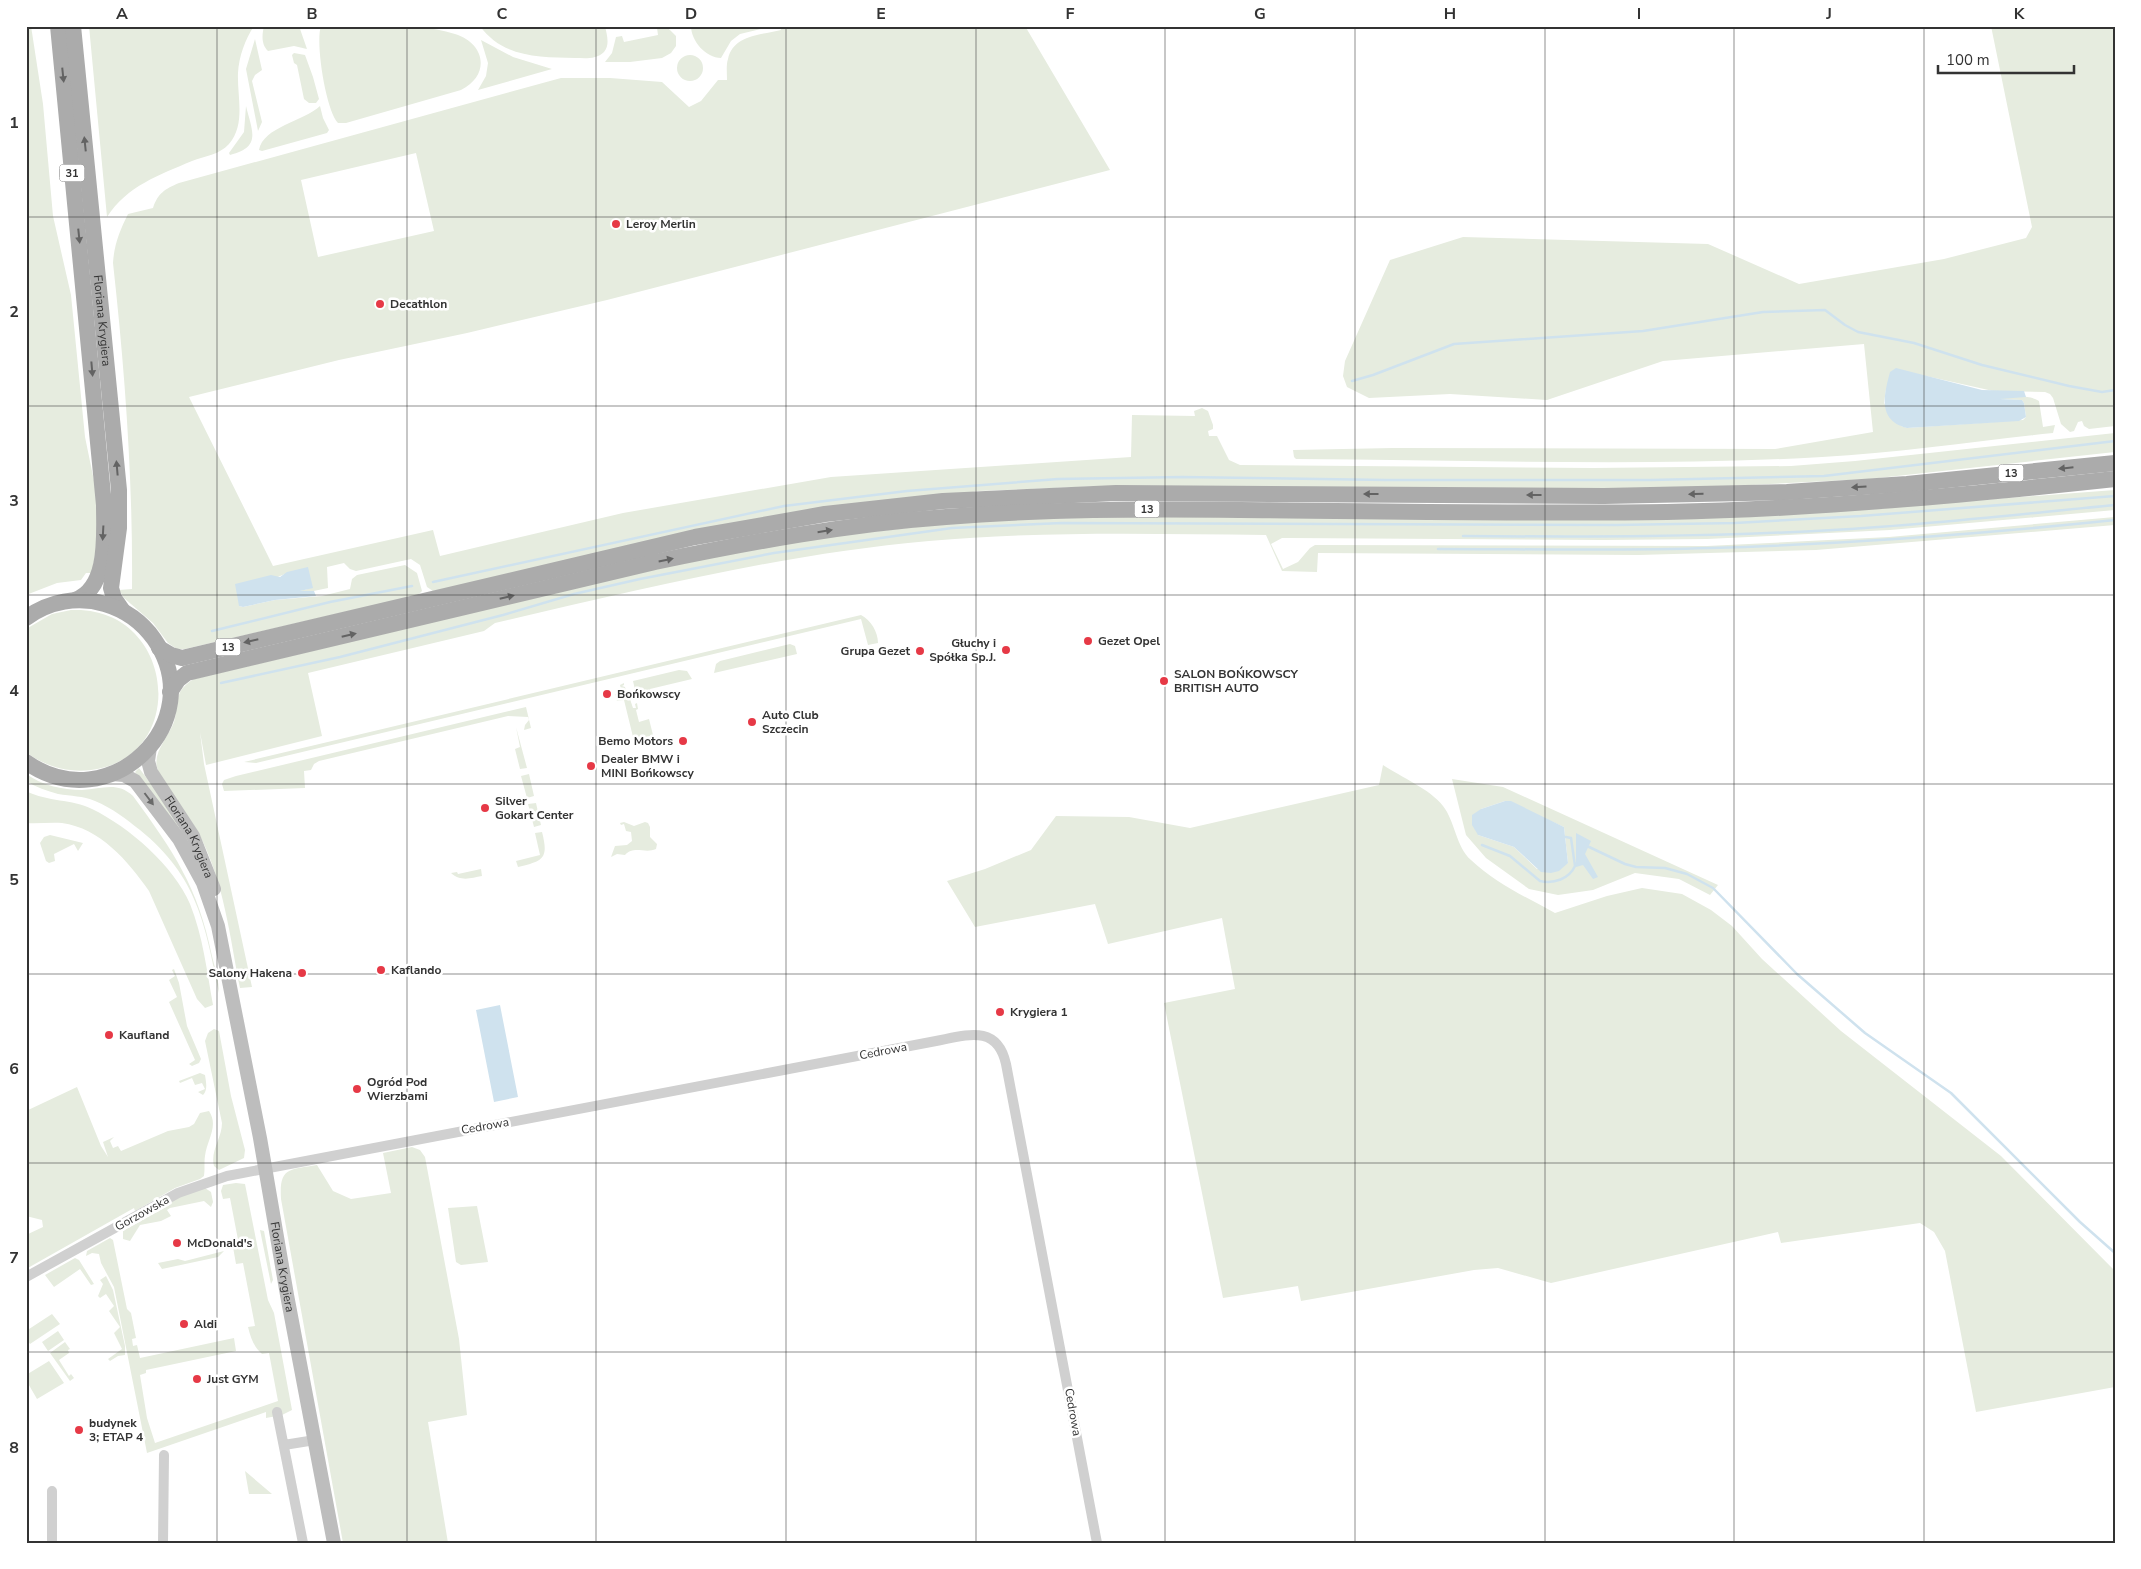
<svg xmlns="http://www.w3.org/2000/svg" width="2141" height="1569" viewBox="0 0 2141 1569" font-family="'Nunito Sans',sans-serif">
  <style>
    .green { fill: #e6ecdf; fill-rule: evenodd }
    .water { fill: #cfe2ee }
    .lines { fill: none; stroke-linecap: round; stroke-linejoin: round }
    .stream { stroke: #cfe2ee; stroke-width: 2.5 }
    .street { stroke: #d0d0d0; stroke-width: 10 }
    .secondary { stroke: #bdbdbd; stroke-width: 14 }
    .primary { stroke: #ababab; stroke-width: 16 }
    .oneway { fill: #636363 }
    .oneway2 { fill: #6a6a6a }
    .grid { fill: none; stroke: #333; stroke-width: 1; stroke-opacity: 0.55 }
    .poi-dot { fill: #e63946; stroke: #fff; stroke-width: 2 }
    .labels { text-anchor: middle; stroke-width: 5; stroke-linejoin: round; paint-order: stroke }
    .shield { fill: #fff; stroke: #707070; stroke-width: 1 }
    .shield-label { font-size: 11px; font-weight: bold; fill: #333 }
    .poi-label { font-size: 12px; font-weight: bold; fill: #333; stroke: #fff; text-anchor: start }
    .street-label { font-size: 12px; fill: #333; stroke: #fff }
    .neatline { fill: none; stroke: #333; stroke-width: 2 }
    .grid-label { font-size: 16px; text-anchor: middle; font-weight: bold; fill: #333 }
  </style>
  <rect width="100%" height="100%" fill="#fff"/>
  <path class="green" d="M26 26H31L43 104 53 216 71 295 85 437 99 505 98 539 92 573H86L81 580 57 583 26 595Z
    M89 26H254C245 40 239 56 238 73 237 96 246 124 229 144 219 155 205 156 192 161 159 175 127 186 107 217Z
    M264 26H299L307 49 294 46 268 51C261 44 262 35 264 26Z
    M321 26C365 26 413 21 455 34 485 43 491 75 461 90L346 123H338C326 111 315 42 321 26Z
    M480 26H605C607 35 610 45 604 52 596 60 584 58 575 58 540 57 503 58 480 26Z
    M691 26H773L740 34 731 41 721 58C706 58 691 41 691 26Z
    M780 26H1025L1110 170 607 300 467 333 339 360 189 397 273 566 433 530 440 556 623 513 831 477 1131 457 1132 415 1195 416 1194 411 1202 408 1208 411 1213 425V429L1208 431 1209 436H1217L1229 460 1240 465 1593 468 1791 466 1855 461 2115 433V452L1869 479 1672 489 1102 486 978 491 433 591 427 587 420 565 411 559 356 571 350 569 344 563 327 567 328 588 304 593 298 591 308 589 285 574 275 578 239 606 243 607 275 600 322 596 350 589 352 579 357 575 405 565 417 573 422 591 418 595 185 649H177L168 643 153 623 124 598 119 590 132 589C133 480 125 372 113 263 114 245 120 230 128 214L153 208C158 193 165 189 179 183L561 78H610L662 82 689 107 701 101 718 80H727C727 73 726 65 728 59 733 35 761 35 781 30ZM416 153 434 231 318 257 301 180Z
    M1991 26H2115V426L2089 429 2084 426 2082 421 2078 422 2074 431 2070 432 2061 424 2053 398 2050 394 2045 392 1993 391 1926 376 1886 389 1884 403 1901 426 1907 428 2023 420 2026 417 2024 403 2022 400 1997 399C2010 397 2028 394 2039 401L2043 427 2055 425 2053 433C1976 441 1899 453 1822 457 1647 467 1471 460 1296 459L1294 457 1293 450 1393 448 1775 449 1873 432 1864 344 1663 361 1547 400 1450 394 1369 398 1347 387 1343 376 1345 361 1390 260 1463 237 1708 244 1799 284 1944 259 2026 238 2032 227Z
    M657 28 669 29 676 36V46L671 53 662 58 630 62H605L612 53 616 37 622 36 624 42 658 35Z
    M255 39 262 70 255 75 252 81 262 122 258 131 246 69Z
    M481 40 513 57 552 69 478 90 486 76 488 63Z
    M294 53 305 55 313 77 319 99 316 103H309L304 99 297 65 294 63 292 55Z
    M677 68a13 13 0 1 1 26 0a13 13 0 1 1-26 0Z
    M246 106C252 131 262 147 230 155L229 153 244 132Z
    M320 106 323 118 329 130 327 133 262 151 259 150C263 127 304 121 320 106Z
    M2115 490V510L1890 530 1707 539 1603 540 1289 538H1282L1271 544 1283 569 1298 562 1310 548 1315 545 1707 546 1889 537 2115 517V525L1816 550 1638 555 1318 553 1317 572 1282 571 1266 535C1154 534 1041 531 929 541 782 554 638 590 495 623L484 631 308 673 322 736 206 765 200 732 204 764 252 987 240 988C230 937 224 882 199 834 189 814 161 787 157 767 153 752 169 736 174 722 177 712 176 701 180 692 184 686 188 682 194 679L658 568 806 539 980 520 1980 500Z
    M71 610C176 605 191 758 91 770 68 773 44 766 26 752V629L52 614Z
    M861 615C871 620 878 632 878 643L868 645 861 619 256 763 244 762Z
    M790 644 795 646 797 654 714 673 716 664 720 661Z
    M679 670 687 671 692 679 650 689 651 695 630 699 633 708H636L635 704 637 703 638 709 636 710 639 722 649 719 653 735 634 741 624 700 617 701 615 694 622 693 620 685 624 683V685L622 686 625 687 627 695 636 694 633 681Z
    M526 707 531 728 524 730 525 725 529 720 528 717 508 716 319 761 314 764 311 770 304 771 305 788 224 791 222 784 224 780 236 776Z
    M516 727 527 768 520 769 515 749 520 747Z
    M1383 765C1401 777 1430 789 1443 806 1455 821 1456 847 1471 860 1495 883 1526 897 1555 913L1607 896 1642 888 1682 894 1711 910 1732 926 1762 959 1841 1031 2001 1156 2115 1271V1387L1976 1412 1945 1251 1934 1232 1920 1223 1781 1243 1778 1232 1551 1283 1498 1268 1474 1270 1301 1301 1298 1286 1223 1298 1164 1003 1235 989 1222 918 1108 944 1095 904 975 927 947 881 985 869 1031 850 1056 816 1129 817 1190 828 1379 785Z
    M139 768 170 809 192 846 178 832 135 772Z
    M26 774C42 785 62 790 82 790 102 789 117 781 133 796 174 852 198 887 212 956 215 968 219 981 219 993 205 925 198 877 140 830 126 819 112 808 95 801 83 796 71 796 58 794 47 791 36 787 26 781Z
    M529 774 534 796 527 798 521 776Z
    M1452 779 1503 787 1718 885 1710 895 1679 879 1635 873 1593 890 1558 895 1529 889 1486 858 1466 835ZM1505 801 1564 827 1568 863 1537 869 1514 847 1478 835 1481 809Z
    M26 791C48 802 72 799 92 809 129 827 174 866 190 904 203 936 207 972 213 1005L205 1008 197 999 149 891C128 861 100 828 62 823 50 822 38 824 26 823Z
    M536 803 541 825 534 827 528 804Z
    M624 822 634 826 645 822 648 823 650 827V837L657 844 656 849C645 854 634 845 625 855L617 854 611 857 615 846 627 845 632 841 631 832 626 831 624 824 621 825 620 823Z
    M542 832C549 859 543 861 518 867L516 861 540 855 535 833Z
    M50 835 83 843 78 851 74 844 54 854 55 861 49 863 46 861 40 843 44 837Z
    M481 869 482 876C471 878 461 882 451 873L457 872 458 874Z
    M174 969 179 983 187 1026 201 1059 199 1063 192 1066 189 1064 195 1060 169 1002 177 997 169 980 175 976 172 970Z
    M214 1029 219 1031 231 1096 245 1150 244 1158 219 1170 214 1166C210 1151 222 1138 222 1123L205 1041 208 1033Z
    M200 1073 205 1075C206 1082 208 1090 203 1095L198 1092 205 1089 202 1083 195 1085 192 1078 180 1083 179 1081Z
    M77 1087 101 1146 108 1157 103 1142 114 1137 110 1141 113 1148 118 1146 121 1151 168 1131 189 1127 194 1124 200 1113 209 1111C219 1126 207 1140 205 1156 204 1162 205 1169 204 1176L200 1179 175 1188 135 1211 134 1208 26 1269V1235L43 1227 42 1220 26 1216V1111Z
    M412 1147 420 1150 425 1157 459 1339 467 1415 428 1422 448 1543H343L281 1199C279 1167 289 1170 317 1165L333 1191 351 1199 391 1193 383 1153Z
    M236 1183 245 1184 268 1300 274 1313 292 1410 282 1415 266 1418V1412L147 1453 114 1287 101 1263 99 1254 92 1253 86 1256 87 1251 110 1238 113 1240 127 1309 131 1313 136 1338 132 1339 133 1346 137 1345 140 1358 234 1338 236 1351 146 1370V1373L140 1375 147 1418 155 1443 278 1401 269 1353 262 1354C254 1347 251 1339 248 1327L255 1326 243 1263 236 1264 233 1247 239 1245 230 1198 223 1199 221 1191 223 1185Z
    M205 1188 211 1192 213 1202 211 1207 204 1201 170 1208 167 1210 171 1216 161 1221 140 1225 130 1241 123 1239V1231L166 1207V1205L179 1197Z
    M477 1206 488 1262 461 1265 456 1262 448 1208Z
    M260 1230 264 1231 273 1280 271 1284Z
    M224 1251 218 1257 162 1269 158 1263 178 1259 185 1261Z
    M75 1258 79 1260 94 1284 91 1285 80 1269 54 1287 45 1275Z
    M106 1276 113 1290 125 1346V1355L118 1356 110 1361 108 1359 122 1349 114 1333 120 1327 109 1311 114 1306 106 1294 100 1298 98 1296 103 1284 100 1280Z
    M52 1314 60 1324 30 1344 26 1338V1331Z
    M58 1331 64 1340 48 1351 42 1342Z
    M65 1342 70 1349 68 1350 69 1353 59 1360 69 1376 71 1374 74 1378 70 1381 50 1353Z
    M49 1361 64 1383 37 1399 26 1380V1375Z
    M245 1471 272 1494H249Z"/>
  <path class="water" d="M1896 368 1982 390 2024 391 2026 397 2000 399 2022 400 2024 403 2026 417 2019 421 1907 428C1877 420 1884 395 1890 372Z
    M308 567 313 588 300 591H314L316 596 275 600 243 607 239 606 235 584 271 575 280 577 287 572Z
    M1505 801H1511L1564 827 1568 863 1559 871 1551 873 1541 872 1514 847 1478 835 1472 825V815L1481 809Z
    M1576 833 1591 841 1585 854 1598 877 1593 879 1583 865 1576 867Z
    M500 1005 518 1097 494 1102 476 1010Z"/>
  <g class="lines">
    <path class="stream" d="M1352 381 1373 375 1454 344 1643 331 1763 312 1825 310 1845 325 1858 332 1914 343 1982 365 2069 386 2102 392 2115 390
      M1463 536C1586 537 1710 537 1833 530 1927 525 2021 514 2115 505
      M1438 549C1529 549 1620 551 1711 548 1846 544 1981 534 2115 520
      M433 582 784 506 907 491 1058 479 1182 477 1386 480H1651L1824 476 2115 441
      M212 631 330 602 412 586
      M221 683 340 657 503 615 574 594 640 579 774 553 952 528 1062 523 1617 525 1735 523 1861 516 2115 496
      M1566 837 1571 838 1575 866 1576 864
      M1482 845 1510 856 1540 881C1554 884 1569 879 1575 866
      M1587 846 1625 864 1636 867 1665 868 1687 874 1713 888 1797 974 1865 1033 1951 1093 2080 1222 2115 1253"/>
    <path class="street" d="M26 1277 178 1193 227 1176 936 1041C967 1035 997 1024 1006 1064L1097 1543
      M277 1412 303 1543
      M284 1445 315 1440
      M52 1491V1543
      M163 1543 164 1455"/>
    <g class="secondary">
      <path id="s1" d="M150 747 148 761 151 772 193 836 214 889"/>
      <path id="s2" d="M111 774 124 775 135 781 179 839 203 883 218 926 260 1138 287 1295 334 1543"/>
    </g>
    <g class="primary">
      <path d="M58 26 104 505C104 534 109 588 75 600"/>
      <path id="s3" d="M73 26 119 490V528L111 588 114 598 123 611"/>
      <path d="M26 618C49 601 78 596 105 604 125 610 142 622 154 639 212 722 109 821 26 762"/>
      <path d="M159 648 171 655 182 658 695 537 825 514 943 501 1116 493 1604 496 1787 492 1907 484 2115 463"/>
      <path d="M170 692 178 680 187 673 655 562C751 542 848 524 946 517 1044 509 1142 509 1240 510 1382 511 1525 514 1667 512 1817 509 1966 495 2115 479"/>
    </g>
  </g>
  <defs><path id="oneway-solid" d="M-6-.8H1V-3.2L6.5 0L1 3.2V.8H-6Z" transform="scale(1.25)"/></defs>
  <g class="oneway">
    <use href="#oneway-solid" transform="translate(63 75) rotate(84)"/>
    <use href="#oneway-solid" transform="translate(85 144) rotate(-96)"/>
    <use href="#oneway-solid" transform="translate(79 236) rotate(84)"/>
    <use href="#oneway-solid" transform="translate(92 369) rotate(85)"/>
    <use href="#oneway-solid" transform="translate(117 468) rotate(-95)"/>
    <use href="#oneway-solid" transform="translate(2066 468) rotate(174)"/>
    <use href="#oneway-solid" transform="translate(1859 487) rotate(176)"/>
    <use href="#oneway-solid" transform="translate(1371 494) rotate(-180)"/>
    <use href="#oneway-solid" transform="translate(1696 494) rotate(178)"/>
    <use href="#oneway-solid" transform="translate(1534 495) rotate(-180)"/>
    <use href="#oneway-solid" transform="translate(825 531) rotate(-9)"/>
    <use href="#oneway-solid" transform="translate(103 533) rotate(93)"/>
    <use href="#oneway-solid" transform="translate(666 560) rotate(-12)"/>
    <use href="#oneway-solid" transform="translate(507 597) rotate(-13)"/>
    <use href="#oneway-solid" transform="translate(349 635) rotate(-13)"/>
    <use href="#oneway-solid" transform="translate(251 641) rotate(167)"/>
  </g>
  <use class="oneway2" href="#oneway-solid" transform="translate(149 799) rotate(53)"/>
  <path class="grid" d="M217 26V1543M407 26V1543M596 26V1543M786 26V1543M976 26V1543M1165 26V1543M1355 26V1543M1545 26V1543M1734 26V1543M1924 26V1543M26 217H2115M26 406H2115M26 595H2115M26 784H2115M26 974H2115M26 1163H2115M26 1352H2115"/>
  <g class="poi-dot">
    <circle cx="616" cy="224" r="5"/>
    <circle cx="380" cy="304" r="5"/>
    <circle cx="1088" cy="641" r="5"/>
    <circle cx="1006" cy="650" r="5"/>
    <circle cx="920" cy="651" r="5"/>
    <circle cx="1164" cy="681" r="5"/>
    <circle cx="607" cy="694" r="5"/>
    <circle cx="752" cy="722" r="5"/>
    <circle cx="683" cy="741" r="5"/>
    <circle cx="591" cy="766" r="5"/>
    <circle cx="485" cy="808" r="5"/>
    <circle cx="381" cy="970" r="5"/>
    <circle cx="302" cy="973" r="5"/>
    <circle cx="1000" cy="1012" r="5"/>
    <circle cx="109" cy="1035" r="5"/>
    <circle cx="357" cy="1089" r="5"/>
    <circle cx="177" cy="1243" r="5"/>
    <circle cx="184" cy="1324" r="5"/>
    <circle cx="197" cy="1379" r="5"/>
    <circle cx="79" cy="1430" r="5"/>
  </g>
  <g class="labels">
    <g class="shield">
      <rect x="59.5" y="164.5" width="25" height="17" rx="4"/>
      <rect x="1998.5" y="464.5" width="25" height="17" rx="4"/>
      <rect x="1134.5" y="500.5" width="25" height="17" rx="4"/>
      <rect x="215.5" y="638.5" width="25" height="17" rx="4"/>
    </g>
    <g class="shield-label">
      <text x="72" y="177">31</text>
      <text x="2011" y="477">13</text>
      <text x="1147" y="513">13</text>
      <text x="228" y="651">13</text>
    </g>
    <g class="poi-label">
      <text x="626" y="228">Leroy Merlin</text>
      <text x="390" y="308">Decathlon</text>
      <text x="1098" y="645">Gezet Opel</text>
      <text x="996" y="647" text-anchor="end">Głuchy i<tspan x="996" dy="14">Spółka Sp.J.</tspan></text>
      <text x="910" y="655" text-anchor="end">Grupa Gezet</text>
      <text x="1174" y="678">SALON BOŃKOWSCY<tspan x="1174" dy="14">BRITISH AUTO</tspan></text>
      <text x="617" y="698">Bońkowscy</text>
      <text x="762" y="719">Auto Club<tspan x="762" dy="14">Szczecin</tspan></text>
      <text x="673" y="745" text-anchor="end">Bemo Motors</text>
      <text x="601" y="763">Dealer BMW i<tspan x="601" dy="14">MINI Bońkowscy</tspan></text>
      <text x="495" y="805">Silver<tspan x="495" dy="14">Gokart Center</tspan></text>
      <text x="391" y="974">Kaflando</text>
      <text x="292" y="977" text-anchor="end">Salony Hakena</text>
      <text x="1010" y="1016">Krygiera 1</text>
      <text x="119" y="1039">Kaufland</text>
      <text x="367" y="1086">Ogród Pod<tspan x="367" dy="14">Wierzbami</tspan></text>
      <text x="187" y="1247">McDonald's</text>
      <text x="194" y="1328">Aldi</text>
      <text x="207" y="1383">Just GYM</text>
      <text x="89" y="1427">budynek<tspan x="89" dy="14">3; ETAP 4</tspan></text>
    </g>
    <g class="street-label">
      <text dy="4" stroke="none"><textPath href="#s3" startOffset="296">Floriana Krygiera</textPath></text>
      <text dy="4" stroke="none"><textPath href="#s1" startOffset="101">Floriana Krygiera</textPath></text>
      <text transform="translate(883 1051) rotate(-11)" y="4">Cedrowa</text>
      <text transform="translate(485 1126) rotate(-10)" y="4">Cedrowa</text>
      <text transform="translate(142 1213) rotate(-29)" y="4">Gorzowska</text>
      <text dy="4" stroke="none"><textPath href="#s2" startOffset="541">Floriana Krygiera</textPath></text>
      <text transform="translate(1073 1412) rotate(80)" y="4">Cedrowa</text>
    </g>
  </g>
  <rect width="2141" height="1569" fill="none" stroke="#ffffff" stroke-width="55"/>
  <path d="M1938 65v8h136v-8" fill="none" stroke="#333333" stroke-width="2.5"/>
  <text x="1946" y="65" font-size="15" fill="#333333" stroke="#ffffff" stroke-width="4" paint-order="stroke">100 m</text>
  <rect x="28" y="28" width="2086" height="1514" class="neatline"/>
  <g class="grid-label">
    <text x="122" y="19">A</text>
    <text x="312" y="19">B</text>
    <text x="502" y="19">C</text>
    <text x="691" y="19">D</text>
    <text x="881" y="19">E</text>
    <text x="1070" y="19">F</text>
    <text x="1260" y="19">G</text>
    <text x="1450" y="19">H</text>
    <text x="1639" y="19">I</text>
    <text x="1829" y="19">J</text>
    <text x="2019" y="19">K</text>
    <text x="14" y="128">1</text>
    <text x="14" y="317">2</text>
    <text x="14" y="506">3</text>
    <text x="14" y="696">4</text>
    <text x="14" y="885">5</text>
    <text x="14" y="1074">6</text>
    <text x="14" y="1263">7</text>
    <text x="14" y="1453">8</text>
  </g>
</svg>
